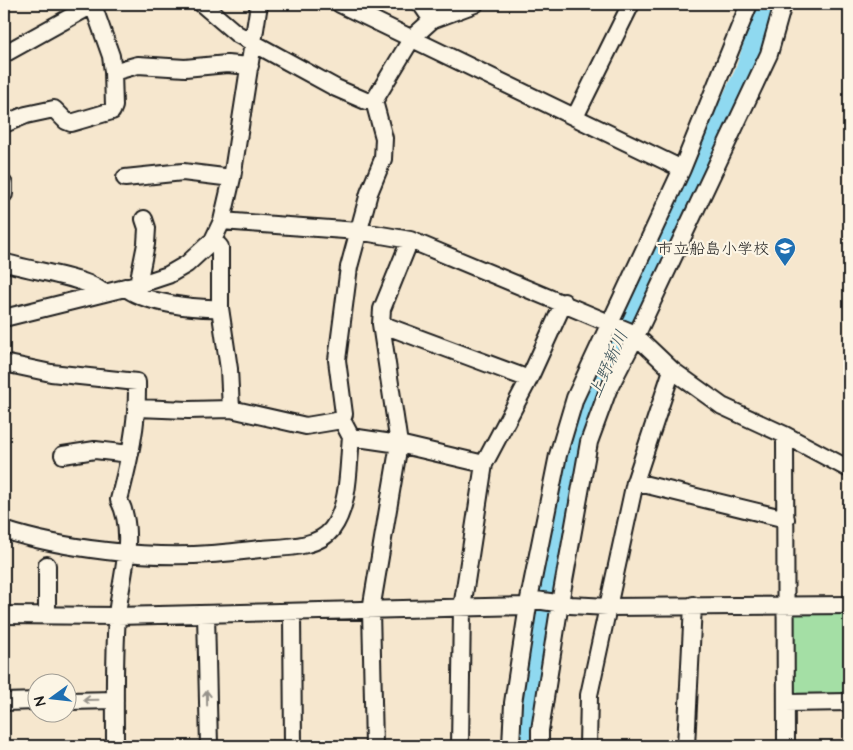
<svg xmlns="http://www.w3.org/2000/svg" width="853" height="750" viewBox="0 0 853 750" font-family="'Architects Daughter','Klee One',sans-serif">
  <style>
    .green { fill: #a4dfa5; stroke: #607e60 }
    .lines { fill: none; stroke-linecap: round; stroke-linejoin: round }
    .river { stroke: #8fd9f0; stroke-width: 24 }
    .minor-casing { stroke: #1c1c1c; stroke-width: 20 }
    .minor { stroke: #fcf5e5; stroke-width: 16 }
    .oneway { stroke: #97938b }
    .labels { text-anchor: middle; stroke-width: 4.5; stroke-linejoin: round; paint-order: stroke }
    .poi-label { font-size: 16px; fill: #1c1c1c; stroke: #fcf5e5; text-anchor: end }
    .water-label { font-size: 18px; font-style: italic; fill: #3e555c; stroke: #fcf5e5 }
  </style>
  <rect width="100%" height="100%" fill="#f6e7ce"/>
  <filter id="ink" filterUnits="userSpaceOnUse"><feTurbulence type="fractalNoise" baseFrequency=".02" numOctaves="2"/><feDisplacementMap in="SourceGraphic" scale="10" xChannelSelector="R" yChannelSelector="G"/><feConvolveMatrix kernelMatrix="1 2 1 2 8 2 1 2 1" color-interpolation-filters="sRGB"/></filter>
  <g filter="url(#ink)">
    <path class="green" d="M849 611V697L803 698 794 691 793 616 797 612Z"/>
    <g class="lines">
      <path class="river" d="M525 746 532 675 569 451 585 410 631 313 746 75 769 4"/>
      <g class="minor-casing">
        <path id="minor" d="M202 4 237 34 336 88 366 101H374
          M340 4 682 169
          M421 4 432 20
          M93 5 111 56 113 72
          M4 54 94 4
          M575 117 631 4
          M4 124 26 115 54 109 66 121 71 123 112 111 114 106 113 72 138 65 185 68 227 64 250 66
          M125 178 183 172 232 178
          M4 184V194
          M222 221 358 231 410 240 633 333 672 370 722 406 785 435 849 469
          M213 240 220 247V308
          M4 262C25 270 92 278 103 293
          M141 284 139 279 146 244 147 228 144 219
          M125 287C143 303 195 309 220 308L229 369 231 409
          M4 318 141 284 168 275 187 264 213 240 222 221 232 178 259 4
          M381 324 529 379
          M4 363 51 373 137 382C138 423 129 461 119 500 137 534 120 580 117 616 114 659 115 703 115 746
          M138 408 188 410 231 409 306 426 342 420 351 437 399 444 484 464
          M342 420 344 414 337 360 349 267 369 193 383 159 384 138 374 101 412 38 432 20 475 4
          M785 435 786 746
          M63 455 95 450 130 454
          M635 482 786 519
          M4 530C62 549 150 559 211 554 228 553 244 551 260 549 282 547 317 549 332 529 350 505 348 465 351 437
          M529 599 558 455 575 398 682 169 749 4
          M292 613 293 746
          M206 614 209 746
          M4 615 117 616 527 606
          M47 615V565
          M68 701 115 700
          M4 702 38 701
          M786 703 849 702
          M374 746 371 610 399 444 381 324 382 309 410 240
          M460 746 462 608 484 464 529 379 564 302
          M511 746 513 703 529 599 570 605 608 607 849 605
          M540 746V730L560 603 589 442 608 390 636 336 769 54 783 4
          M588 746 589 695 635 482 672 370
          M686 746 693 605"/>
      </g>
      <use href="#minor" class="minor"/>
    </g>
    <defs><path id="oneway-shaft" d="M-6 0H5M1.5-3L5.5 0L1.5 3" fill="none" stroke-width="1.6" stroke-linecap="round" stroke-linejoin="round" transform="scale(1.25)"/></defs>
    <g class="oneway">
      <use href="#oneway-shaft" transform="translate(207 698) rotate(-91)"/>
      <use href="#oneway-shaft" transform="translate(91 700) rotate(179)"/>
    </g>
  </g>
  <defs>
    <g id="school-pin" transform="scale(1.125)"><path d="M0 17L-7.5 6A9.5 9.5 0 1 1 7.5 6Z" fill="#1f6fb2" stroke="#fcf5e5"/><path d="M0-5L7-2L0 1L-7-2ZM-4 1L0 2.5L4 1V4Q0 6-4 4Z" fill="#fff"/></g>
  </defs>
  <g fill-rule="evenodd">
    <use href="#school-pin" x="785" y="248"/>
  </g>
  <g class="labels">
    <g class="poi-label">
      <text x="769" y="254">市立船島小学校</text>
    </g>
    <g class="water-label">
      <text transform="translate(608 364) rotate(-66)" y="6">上野新川</text>
    </g>
  </g>
  <rect width="853" height="750" fill="none" stroke="#fcf5e5" stroke-width="20"/>
  <rect x="10" y="10" width="833" height="730" fill="none" stroke="#1c1c1c" stroke-width="2" filter="url(#ink)"/>
  <g transform="translate(52 698) rotate(255)"><circle r="24" fill="#fcf5e5" stroke="#a29e95"/>
  <path d="M0-4L9 19L0 12L-9 19Z" fill="#1f6fb2"/>
  <text y="-8" font-size="14" font-weight="bold" text-anchor="middle" fill="#1c1c1c">N</text>
  </g>
</svg>
